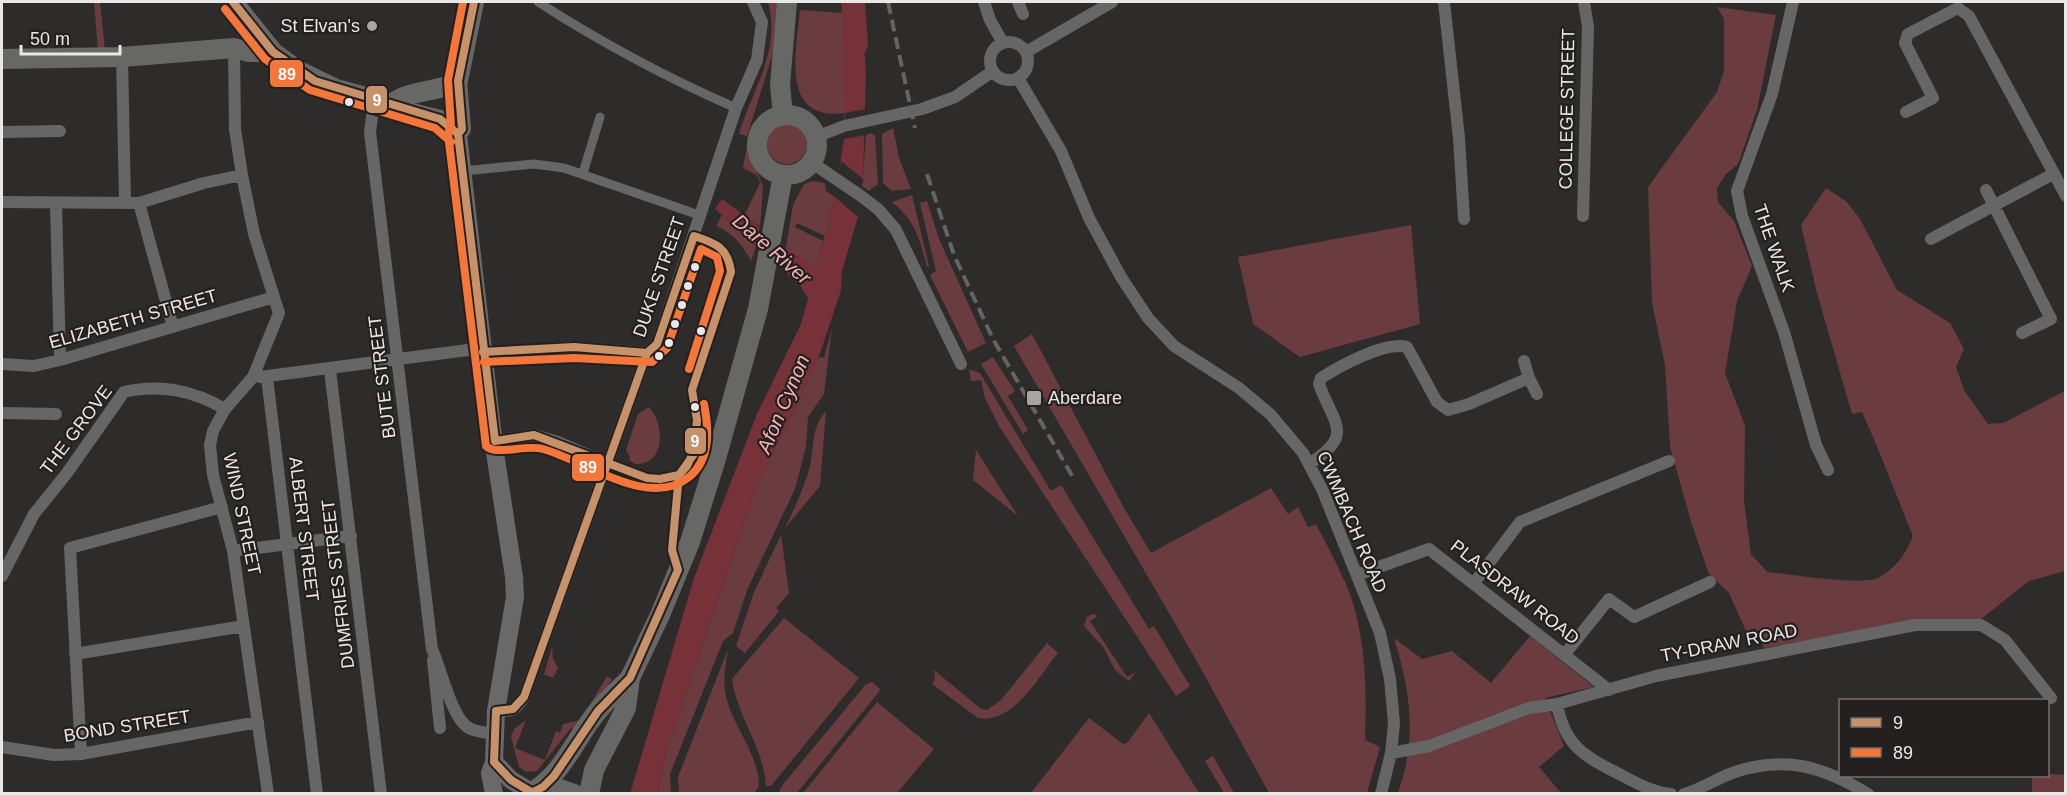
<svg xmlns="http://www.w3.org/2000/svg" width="2067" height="795" viewBox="0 0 2067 795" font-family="Arial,sans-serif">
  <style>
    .green { fill: #6a3c3f }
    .water { fill: #773139 }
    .pier { fill: #2e2b2b }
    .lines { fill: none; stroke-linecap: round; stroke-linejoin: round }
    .river { stroke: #773139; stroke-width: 24 }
    .pedestrian { stroke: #666; stroke-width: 9 }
    .minor { stroke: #666; stroke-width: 12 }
    .secondary { stroke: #6a6969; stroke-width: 18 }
    .primary { stroke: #676766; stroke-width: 20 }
    .rail { stroke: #646463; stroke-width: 4; stroke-dasharray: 12 6; stroke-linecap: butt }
    .bus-1-casing { stroke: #252020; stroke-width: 12 }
    .bus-2-casing { stroke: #252020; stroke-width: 12 }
    .bus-1 { stroke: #c7916a; stroke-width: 8 }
    .bus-2 { stroke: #f5763a; stroke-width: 8 }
    .poi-dot { fill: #a8a5a5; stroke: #252020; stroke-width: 2 }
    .bus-dot { fill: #eae7e7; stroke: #252020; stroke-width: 2 }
    .labels { text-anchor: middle; stroke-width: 4.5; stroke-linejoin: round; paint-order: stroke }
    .poi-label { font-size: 18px; fill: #eae7e7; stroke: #252020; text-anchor: end }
    .street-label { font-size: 18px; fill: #eae7e7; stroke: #252020 }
    .water-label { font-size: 20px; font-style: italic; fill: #f7b2b4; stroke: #252020 }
    .line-badge { stroke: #252020; stroke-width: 2 }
    .badge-label { font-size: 16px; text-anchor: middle; font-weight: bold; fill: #fff }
  </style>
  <rect width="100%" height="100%" fill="#2e2b2b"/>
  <path class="green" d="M94 2H100L105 50H98Z
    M768 2H778L773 53 747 136 739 134C753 88 781 51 768 2Z
    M1717 7 1776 15 1757 110 1738 164 1726 174 1717 188 1718 202 1734 221 1752 266 1737 301 1725 373 1745 426 1744 501 1751 554 1767 572C1787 574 1863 586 1878 578 1896 568 1906 554 1913 536 1896 495 1881 454 1862 412L1852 414 1817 293 1801 225 1826 188 1846 201 1860 219 1897 290 1950 323 1964 349 1956 367 1964 390 1988 424 2003 423 2065 391V571L2029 581 1981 619 1913 621 1764 648 1755 628 1746 631 1729 593 1709 574 1692 525 1670 447 1665 365 1652 303 1648 187 1717 92 1724 71V19Z
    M800 10 845 13V113C780 122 796 52 800 10Z
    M767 144a20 20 0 1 1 40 0a20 20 0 1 1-40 0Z
    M893 128 899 158 911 189 892 191 883 183 882 134Z
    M871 133 875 136 878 184 869 191 862 186 866 135Z
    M747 145 763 187 760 226 744 216 760 183 757 175 743 168Z
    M813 181 825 183 826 191 835 197 825 236 797 223 795 227 823 241 816 270 786 247 793 205 804 184Z
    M912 195 929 266 927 267C919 237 916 222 892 202Z
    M927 201 939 239 986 343 968 352 930 275 936 271 920 203Z
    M722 215 756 246 751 261C742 245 734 233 716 226Z
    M1411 225 1420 324 1300 357 1253 324 1238 257Z
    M832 328 824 394 808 417 806 446 795 489 747 590 733 633 723 641 670 774 671 793 658 794 666 752 757 486 819 357 824 358Z
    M1032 334 1124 508 1151 553 1271 488 1288 514 1298 507 1308 527 1316 524C1326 543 1336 562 1345 582 1366 630 1367 688 1365 740L1380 747 1367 793H1269L1195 658 1014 346Z
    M993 357 1015 391 1008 396 1028 430 1023 434 981 364Z
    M969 369 980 373 1051 491 1061 485 1149 629 1154 626 1190 686 1176 696 999 426 985 398 981 380 971 381Z
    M649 407C665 424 666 465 635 464L629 460 630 457 626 450 638 414Z
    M826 411 820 486 785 528C794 509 803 490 809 470 815 449 810 428 826 411Z
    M976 450 1018 516 973 480Z
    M781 535 789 593 776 608 779 611 745 653 736 646 754 592Z
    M1093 614 1098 616 1090 621 1127 677 1136 672 1129 681 1115 670 1104 648 1084 626 1087 617Z
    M784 618 859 678 771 786H766C764 747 737 717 732 679Z
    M1530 636 1594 687 1545 698 1564 746 1539 767 1561 793H1398C1417 739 1411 693 1394 638L1422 659 1452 651 1491 683Z
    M1047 643 1058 653C1039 676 1013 725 978 718L932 684 935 680 934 670 980 708 987 710 1001 700Z
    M552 647 553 659 558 668 553 678 544 674Z
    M728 649C726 663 723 678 725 691 731 726 759 752 759 787L754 793H679L678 777Z
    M607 676 612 679 577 732 571 728 537 771 526 772 519 767 511 737 514 729 526 720 515 748 545 760 556 731 560 733 563 724 581 720Z
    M872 682 880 689 878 693 797 793H779L781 787 866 684Z
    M877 702 934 749 897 793H803Z
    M1149 713 1199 793H1031L1089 718 1123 744 1127 743Z
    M1213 756 1234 793H1224L1205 761Z
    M2048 774 2065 775V793H2032V776Z"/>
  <path class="water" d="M861 12 866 71 863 179 858 217 842 271 841 290 818 359 757 486 666 752 658 793 630 794 694 578 757 414 801 324 808 298 800 285 715 209 722 199 816 269 835 197 844 139 845 13Z"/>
  <path class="pier" d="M866 109V135L844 139 845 113Z
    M841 161 863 179 858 217 835 197Z
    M760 226 786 247 783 270 756 246Z"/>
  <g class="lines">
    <path class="river" d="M853 2 856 44"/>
    <path class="pedestrian" d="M538 2C602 43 667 78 736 108
      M463 171 534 164 564 168 699 215
      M583 173 600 117"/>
    <path class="minor" d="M984 2 990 20 1003 43
      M1018 2 1023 14
      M1444 2 1459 138 1464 219
      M1793 2 1772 94 1737 191 1742 216 1784 332 1816 445 1828 470
      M1958 8 1969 16 2066 196
      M990 61a19 19 0 1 1 38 0a19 19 0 1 1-38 0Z
      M234 48 235 129 242 175 254 234 279 313 253 377 225 409 213 431 210 445 213 475 233 551 268 794
      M1026 52 1112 2
      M122 57 125 203
      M1018 78 1061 151 1089 218 1121 277 1148 318 1174 346 1239 388 1271 415 1303 453 1322 489 1380 633 1390 679 1394 723 1391 753 1381 794
      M374 101 370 132 432 649C441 668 452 722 471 729 478 732 487 733 494 734
      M1906 112 1933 98 1905 43 1908 34 1958 8
      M2 132 60 131
      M816 137 844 126 922 109 955 97 993 71
      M811 162 861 196 879 210 896 230 961 364
      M1986 190 2051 319 2022 333
      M2 202 139 203 204 183 242 175
      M56 203 60 360
      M139 203 173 327
      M1583 216 1588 27 1584 2
      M1931 239 2053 174
      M1524 361 1529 378
      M2 364 34 366 60 360 274 297
      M330 370 381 794
      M260 377 468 350 492 353 574 347 647 353
      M267 377 317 794
      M2 413 56 414
      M495 441 534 435 558 442 608 464
      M1309 464C1355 435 1334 425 1319 384L1321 378C1340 366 1385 341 1407 347L1437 402 1448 410 1469 404 1529 378 1537 394
      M233 551 351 536
      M1357 575 1429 549 1609 690
      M2 576 34 514 67 473 124 392C161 384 192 390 225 409
      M1474 583 1520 522 1669 461
      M75 654 244 626
      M1565 654 1609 599 1634 617 1710 582
      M433 660 440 728
      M1557 704C1565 748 1586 757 1623 776 1638 784 1653 792 1671 794
      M496 711C511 712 516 710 524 697L647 353 657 344 736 108 757 60 762 22 753 2
      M2 747 54 755 81 754 258 722
      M1391 753 1429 746 1529 708 1557 704 1656 676 1915 625H1981L2005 640 2051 698
      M81 754 70 548 222 507
      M1684 794C1702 789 1717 778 1735 772 1786 755 1824 767 1868 794"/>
    <path class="secondary" d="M458 81 462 129 458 134 494 446 514 577 515 597 496 711 494 762 490 773 494 794
      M392 104 400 109 440 119 458 134
      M494 762 511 780 531 792"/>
    <path class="primary" d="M233 2 273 52 297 70 336 89 392 104C409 89 439 93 458 81L474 2
      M2 59 122 57 234 48 248 52H273
      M757 145a30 30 0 1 1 60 0a30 30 0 1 1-60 0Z
      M783 115 780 85 787 2
      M543 787 557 788 574 794
      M528 794C562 777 574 740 597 712 607 700 619 689 630 678
      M589 794 594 770 626 708 630 678 660 615 690 542 715 462 758 309 783 175"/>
    <path class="rail" d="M888 2 915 128
      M927 174 954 255 993 339 1074 479"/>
    <g class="bus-1-casing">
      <path id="bus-1" d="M233 2 273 52 315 81 440 119 458 134
        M458 81 462 129 458 134 495 441
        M458 81 474 2
        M483 352 574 347 647 353
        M495 441 534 435 647 478 660 479 679 475 694 454 697 420 692 390 731 272C728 248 716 243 694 236
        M496 711 513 709 524 697 647 353 657 344 694 236
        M496 711 494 762 511 780 531 792
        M529 794 543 787 554 776 598 711 630 678 678 570 672 550 679 475 687 466 696 446"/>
    </g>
    <g class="bus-2-casing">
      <path id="bus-2" d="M463 2 448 80 451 126 448 134 486 446C495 456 527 444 543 449 584 460 649 510 689 477 711 459 709 429 704 404
        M225 9 265 59 310 90 435 128 451 142
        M484 362 574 358 652 362 667 348 701 249 717 257 720 271 689 369"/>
    </g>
    <use href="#bus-1" class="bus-1"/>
    <use href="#bus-2" class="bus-2"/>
  </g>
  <g class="poi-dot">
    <circle cx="372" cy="26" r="6"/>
    <rect x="1026" y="390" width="16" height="16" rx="3"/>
  </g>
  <g class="bus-dot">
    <circle cx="349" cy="102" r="5"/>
    <circle cx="695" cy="267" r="5"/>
    <circle cx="688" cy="286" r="5"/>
    <circle cx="682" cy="305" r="5"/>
    <circle cx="675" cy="324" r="5"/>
    <circle cx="701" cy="331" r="5"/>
    <circle cx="669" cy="343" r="5"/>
    <circle cx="659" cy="356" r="5"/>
    <circle cx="695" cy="407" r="5"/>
  </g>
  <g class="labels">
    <g class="poi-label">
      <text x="360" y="32">St Elvan's</text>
      <text x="1048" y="404" text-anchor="start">Aberdare</text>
    </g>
    <g class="street-label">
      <text transform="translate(1567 109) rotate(-89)" y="6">COLLEGE STREET</text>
      <text transform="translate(1774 248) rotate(71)" y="6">THE WALK</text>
      <text transform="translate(659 277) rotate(-71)" y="6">DUKE STREET</text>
      <text transform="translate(133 319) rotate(-16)" y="6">ELIZABETH STREET</text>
      <text transform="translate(382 377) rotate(-97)" y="6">BUTE STREET</text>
      <text transform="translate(76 430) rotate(-53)" y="6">THE GROVE</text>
      <text transform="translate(242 514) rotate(78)" y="6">WIND STREET</text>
      <text transform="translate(1352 522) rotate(67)" y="6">CWMBACH ROAD</text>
      <text transform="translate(304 529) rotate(83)" y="6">ALBERT STREET</text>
      <text transform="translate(338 584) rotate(-97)" y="6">DUMFRIES STREET</text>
      <text transform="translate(1515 592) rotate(38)" y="6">PLASDRAW ROAD</text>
      <text transform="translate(1729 643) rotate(-11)" y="6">TY-DRAW ROAD</text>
      <text transform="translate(127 726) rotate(-9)" y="6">BOND STREET</text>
    </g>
    <g class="water-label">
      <text transform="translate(772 249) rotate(41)" y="7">Dare River</text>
      <text transform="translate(783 404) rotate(-67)" y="7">Afon Cynon</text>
    </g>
  </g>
  <g class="line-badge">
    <rect x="269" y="59" width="35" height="29" rx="6" fill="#f5763a"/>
    <rect x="365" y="85" width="23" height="29" rx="6" fill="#c7916a"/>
    <rect x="684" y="427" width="23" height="28" rx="6" fill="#c7916a"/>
    <rect x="571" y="453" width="34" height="29" rx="6" fill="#f5763a"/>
  </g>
  <g class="badge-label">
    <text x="287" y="80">89</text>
    <text x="377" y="106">9</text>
    <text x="695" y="447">9</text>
    <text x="588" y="473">89</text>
  </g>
  <rect width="2067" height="795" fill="none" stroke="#eae7e7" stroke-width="6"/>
  <rect x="1839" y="699" width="210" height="78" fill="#252020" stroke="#747070" stroke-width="1.5"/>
  <rect x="1851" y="718" width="30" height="9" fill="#c7916a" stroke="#747070" stroke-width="1.5"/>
  <text x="1893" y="729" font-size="18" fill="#eae7e7">9</text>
  <rect x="1851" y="748" width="30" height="9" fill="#f5763a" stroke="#747070" stroke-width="1.5"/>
  <text x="1893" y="759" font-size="18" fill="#eae7e7">89</text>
  <path d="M21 45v9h99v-9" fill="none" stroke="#eae7e7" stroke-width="3"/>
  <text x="30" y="45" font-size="18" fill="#eae7e7" stroke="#252020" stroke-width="4.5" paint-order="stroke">50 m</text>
</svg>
